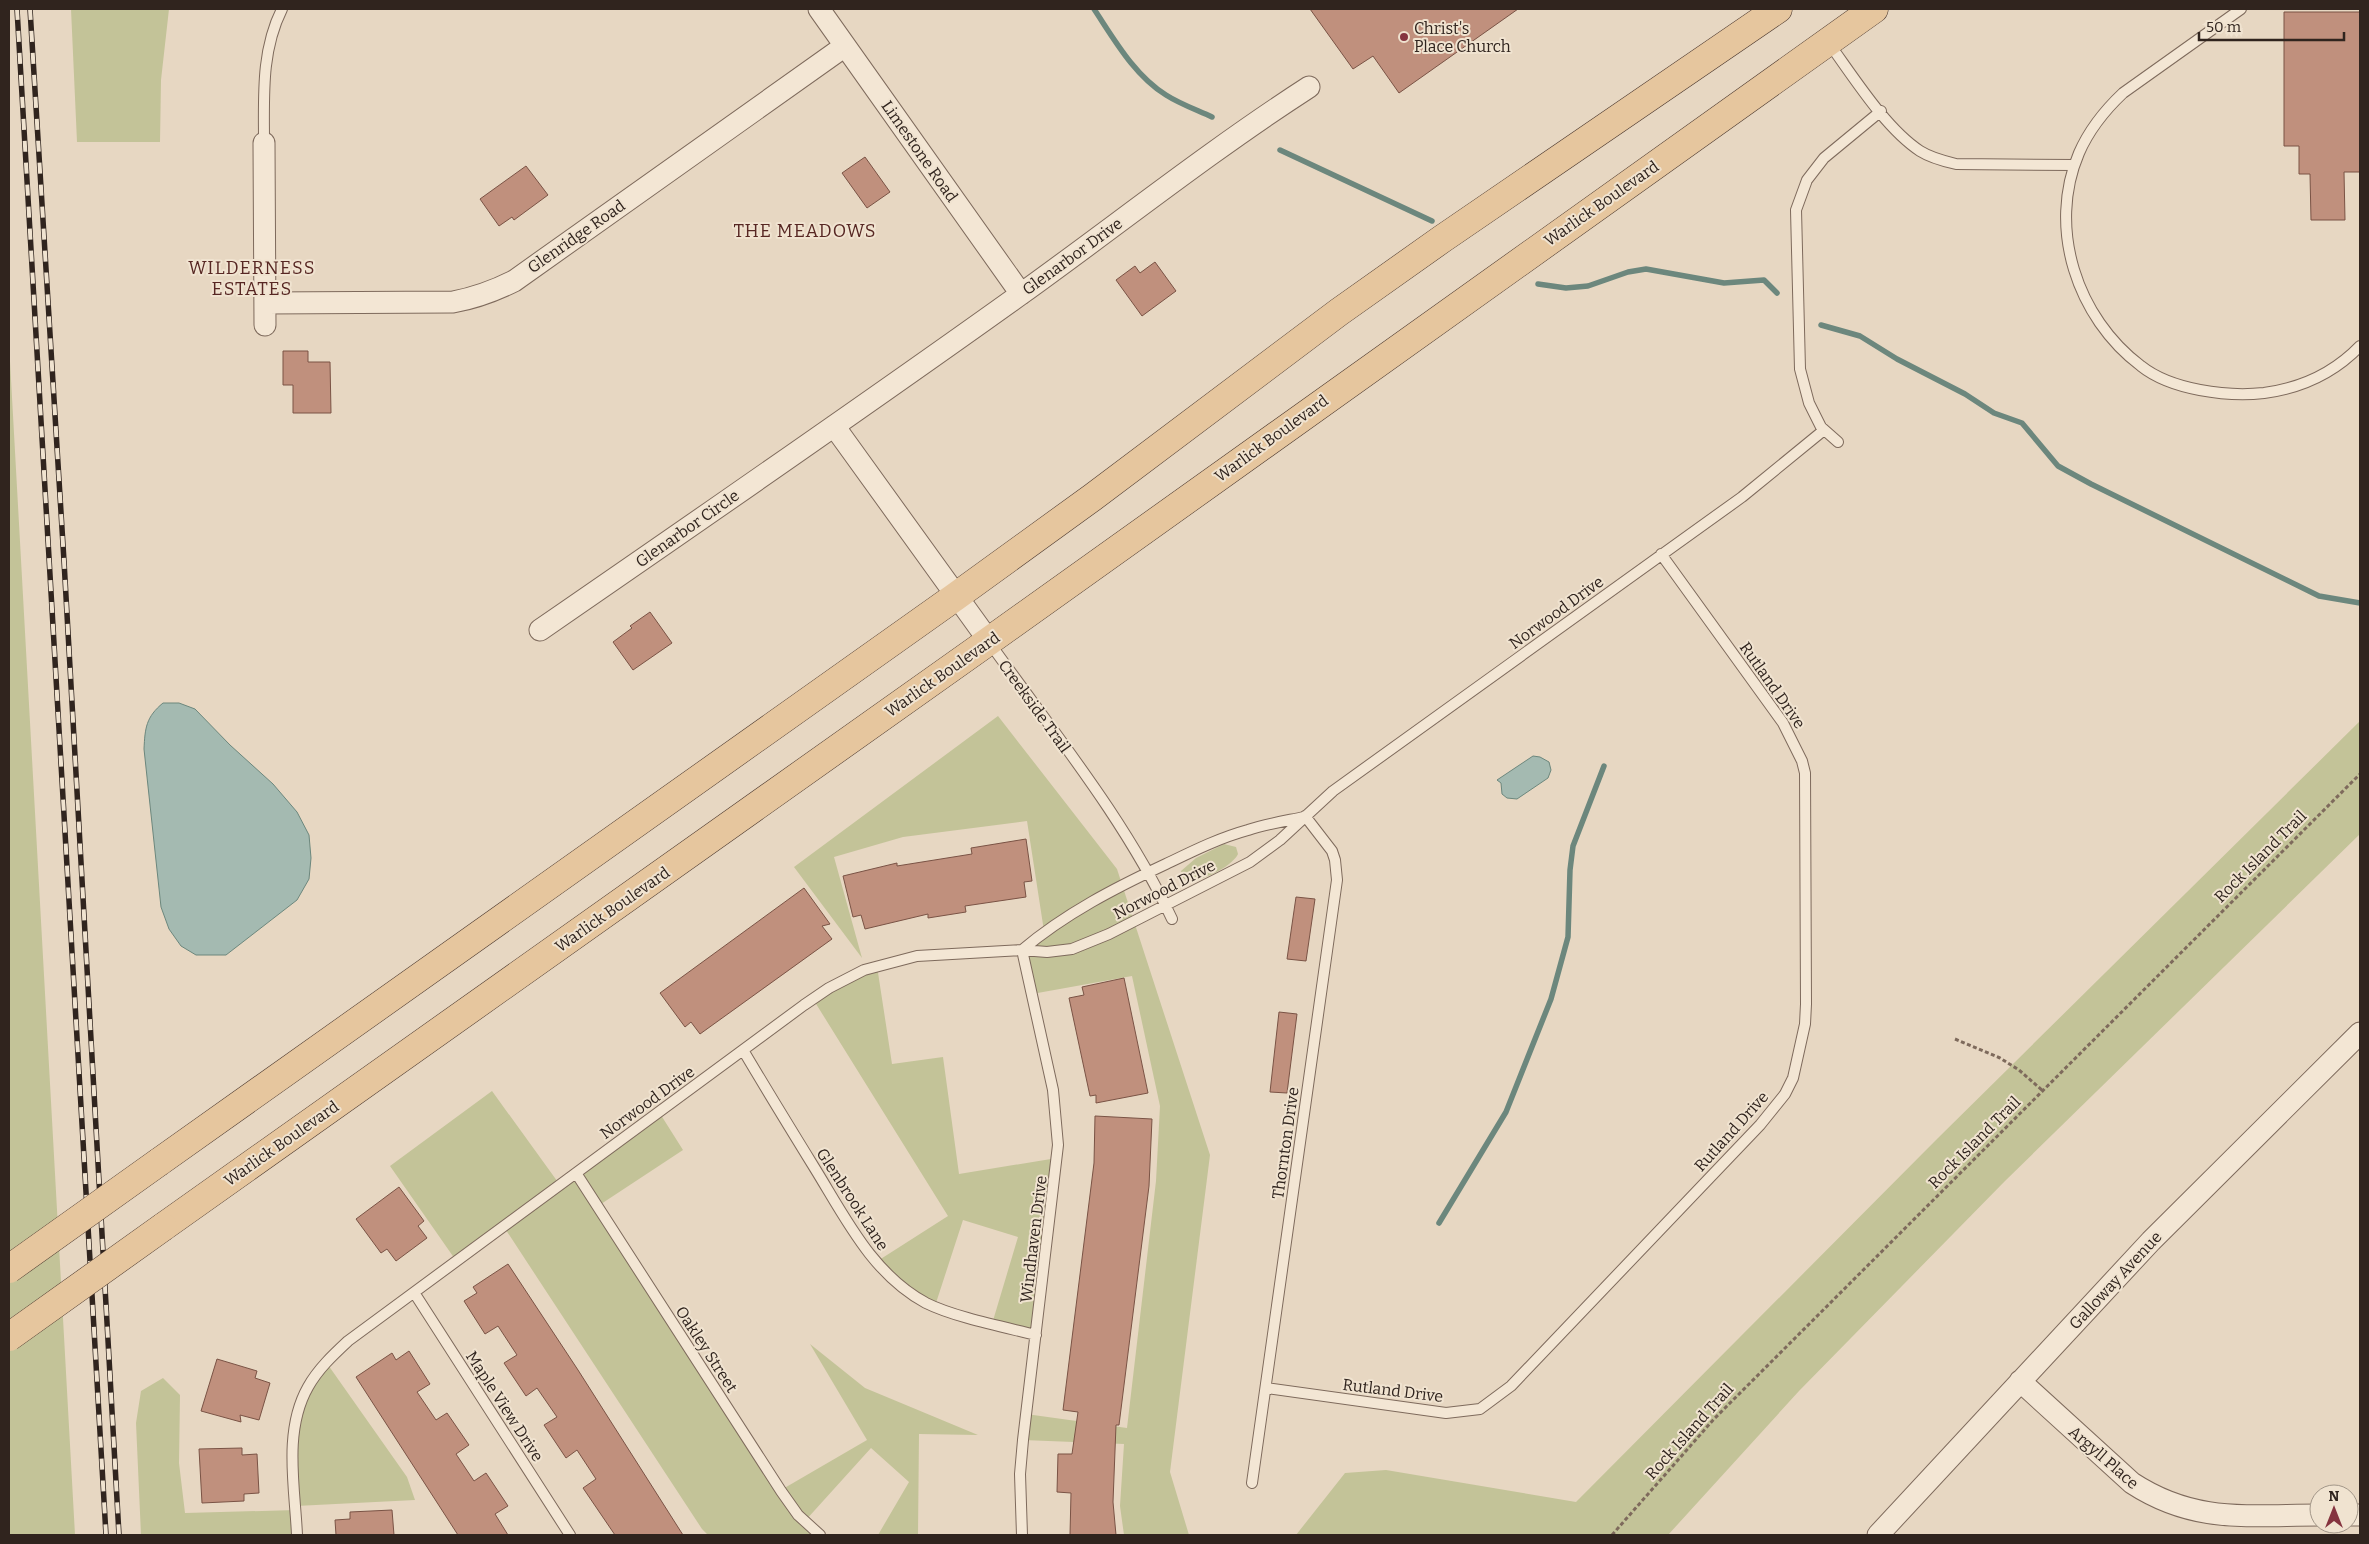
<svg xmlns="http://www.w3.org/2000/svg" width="2369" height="1544" viewBox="0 0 2369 1544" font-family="Bitter,serif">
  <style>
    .green { fill: #c3c398 }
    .water { fill: #a4bab1; stroke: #6c877d }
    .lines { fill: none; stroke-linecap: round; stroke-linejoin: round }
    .stream { stroke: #6c877d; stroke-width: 5.5 }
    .building { fill: #c0907d; stroke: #7a5345 }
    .service-casing { stroke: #7e6a5c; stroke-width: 12 }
    .minor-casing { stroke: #7e6a5c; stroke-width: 23 }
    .primary-casing { stroke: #4d392f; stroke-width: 29 }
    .path { stroke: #7e6a5c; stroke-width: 3; stroke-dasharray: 4 2.5; stroke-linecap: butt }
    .service { stroke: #f3e6d4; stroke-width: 10 }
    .minor { stroke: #f3e6d4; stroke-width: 21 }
    .primary { stroke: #e6c69e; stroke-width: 28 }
    .rail-casing { stroke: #30241e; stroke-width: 5.5 }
    .rail { stroke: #f0e3d0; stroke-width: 4; stroke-dasharray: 11; stroke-linecap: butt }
    .primary-bridge-casing { stroke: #4d392f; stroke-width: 29; stroke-linecap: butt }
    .primary-bridge { stroke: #e6c69e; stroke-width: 28 }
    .poi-dot { fill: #85343f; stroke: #f0e3d0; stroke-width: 2 }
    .labels { text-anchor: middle; stroke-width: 4; stroke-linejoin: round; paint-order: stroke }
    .poi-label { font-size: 16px; fill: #30241e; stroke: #f0e3d0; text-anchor: start }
    .street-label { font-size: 16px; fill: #30241e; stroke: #f0e3d0 }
    .neighbourhood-label { font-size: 18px; letter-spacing: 1px; fill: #572723; stroke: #f0e3d0 }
  </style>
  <rect width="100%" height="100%" fill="#e7d7c2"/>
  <path class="green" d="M71 9H169L161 80 160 142H77Z
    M9 343 75 1535H9Z
    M998 716 1117 869 1210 1155 1170 1472 1189 1535H1124L1120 1506 1124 1444 1023 1440 1026 1414 1127 1428 1156 1181 1160 1106 1132 976 1032 994 1022 950 1044 931 1027 821 903 837 834 857 862 958 794 867Z
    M2360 721V834L2005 1181 1799 1391 1668 1535H1296L1345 1473 1386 1470 1576 1502 1938 1138Z
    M1224 844 1236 847 1238 854C1233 866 1195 887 1183 878L1181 871 1196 858Z
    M877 966 892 1064 943 1057 959 1174 1057 1158 1036 1335 992 1324 1018 1237 963 1220 935 1306 876 1262 948 1216 813 999Z
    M492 1091 560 1185 659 1112 683 1150 598 1206 781 1490 867 1440 810 1344 865 1388 978 1435 919 1434 918 1535H878L909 1482 871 1448 805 1521 820 1535H708L702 1529 504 1227 457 1262 390 1166Z
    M326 1362 407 1477 415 1500 296 1506 299 1410Z
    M163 1378 180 1395 179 1463 185 1513 296 1510 297 1535H141L136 1423 141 1391Z"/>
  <path class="water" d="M163 703H179L195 709 230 745 273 784 297 812 309 835 311 858 309 879 297 900 226 955H196L181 946 169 929 161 907 144 749C145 728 146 717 163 703Z
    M1533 756 1540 757 1549 762 1551 770 1548 778 1517 799 1507 798 1502 794 1501 783 1497 780Z"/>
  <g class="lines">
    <path class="stream" d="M1094 9C1114 39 1134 75 1166 95 1180 104 1197 110 1212 117
      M1280 150 1432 221
      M1538 284 1566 288 1588 286 1628 272 1646 269 1724 283 1764 280 1777 293
      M1821 325 1860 336 1897 359 1965 394 1994 413 2022 423 2058 466 2091 484 2319 596 2360 603
      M1439 1223 1506 1112 1551 999 1568 937 1570 870 1573 846 1604 766"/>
  </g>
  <path class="building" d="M1310 9H1518L1399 93 1373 56 1353 69Z
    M2284 12H2360V172H2344L2345 220H2311L2310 174H2299V146H2284Z
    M865 157 890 192 867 208 842 173Z
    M526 166 548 195 514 220 512 217 499 226 480 199Z
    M1155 262 1176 291 1142 316 1116 280 1135 266 1140 273Z
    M283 351H308V362H330L331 413H293V385H283Z
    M650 612 672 643 633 670 613 642 632 628 630 626Z
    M1026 839 1032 881 1024 882 1026 897 965 906 966 912 928 918V914L865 929 861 915 853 917 843 876 897 863V866L972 854 971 848Z
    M804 888 830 924 822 926 832 939 700 1034 691 1022 685 1027 660 993Z
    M1296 897 1315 899 1306 961 1287 959Z
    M1124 978 1148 1093 1096 1103V1095L1090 1096 1069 998 1084 995 1082 987Z
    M1279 1012 1297 1014 1287 1093 1270 1092Z
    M1095 1116 1152 1119 1149 1186 1119 1425H1116L1113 1502 1116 1535H1070L1071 1493 1057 1492 1058 1454H1072L1078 1412 1063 1410 1094 1163Z
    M399 1187 424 1221 418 1226 427 1238 396 1261 387 1249 381 1253 356 1219Z
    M508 1264 578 1370 683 1535H615L583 1488 596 1479 577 1450 566 1458 544 1425 557 1417 537 1388 526 1396 504 1363 517 1355 498 1326 485 1334 464 1301 477 1293 473 1287Z
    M409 1351 430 1384 417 1392 436 1420 447 1413 469 1445 456 1454 474 1481 486 1473 508 1506 495 1514 508 1535H458L356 1377 392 1353 396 1360Z
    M217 1359 257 1371 255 1378 270 1383 259 1420 240 1415 241 1422 201 1411Z
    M242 1448V1455L257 1454 259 1493 244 1494V1501L202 1503 199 1449Z
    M392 1510 394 1535H336L335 1520 350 1519V1512Z"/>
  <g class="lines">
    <g class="service-casing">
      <path id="service" d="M2241 9 2123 93C2105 110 2089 130 2079 153 2047 228 2077 318 2141 366 2171 390 2227 397 2264 393 2302 388 2333 374 2360 346
        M1828 42C1853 76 1885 128 1920 151 1931 158 1943 161 1956 164L2074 165
        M264 143C264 96 261 51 282 9
        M1838 442 1821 427 1809 403 1800 369 1796 210 1807 180 1824 158 1881 111
        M989 642C1053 732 1125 819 1172 919
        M1022 950 1053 1090 1058 1145 1023 1440 1020 1474 1022 1535
        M1022 950C1066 913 1115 888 1166 864 1193 851 1219 838 1248 830 1266 824 1285 821 1304 817
        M743 1050C766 1089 790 1128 814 1167 845 1217 872 1274 926 1303 954 1317 1004 1327 1036 1335
        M576 1173 781 1491 798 1515 820 1535
        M415 1294 570 1535
        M1266 1388 1446 1413 1480 1409 1511 1386 1760 1125 1785 1094 1793 1078 1805 1024 1806 1004 1805 773 1802 761 1783 723 1661 554
        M1252 1483 1337 880 1335 860 1332 851 1305 816
        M297 1535C295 1488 283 1431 308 1387 318 1369 333 1355 348 1341L804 1005 829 988 864 970 917 956 1022 950 1047 952 1072 949 1109 934 1250 862 1280 840 1333 791 1742 497 1824 430"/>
    </g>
    <g class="minor-casing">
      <path id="minor" d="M819 9 1021 294
        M264 143 265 325
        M265 303 453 302C475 298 494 291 514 281L845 46
        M834 426 989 641
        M540 630C701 519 862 408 1021 294 1117 225 1210 151 1309 87
        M2020 1381 2132 1483C2195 1524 2248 1515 2319 1515
        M2349 1515H2360
        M1878 1535 2151 1241 2360 1033"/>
    </g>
    <g class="primary-casing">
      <path id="primary" d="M159 1162 955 597 1093 497 1339 312 1442 239 1778 9
        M163 1227 989 641 1874 9"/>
    </g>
    <path class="path" d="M1955 1039 2000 1058 2019 1070 2043 1091
      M1612 1535 1714 1419 2360 774"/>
    <use href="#service" class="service"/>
    <use href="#minor" class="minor"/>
    <use href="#primary" class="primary"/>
    <g class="rail-casing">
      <path id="rail" d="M17 9 106 1535
        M30 9 64 561 119 1535"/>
    </g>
    <use href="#rail" class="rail"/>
    <g class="primary-bridge-casing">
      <path id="primary-bridge" d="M9 1269 159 1162
        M9 1337 163 1227"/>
    </g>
    <use href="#primary-bridge" class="primary-bridge"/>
  </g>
  <circle class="poi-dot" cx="1404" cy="37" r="5"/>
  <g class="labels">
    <g class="poi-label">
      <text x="1414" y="34">Christ's<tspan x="1414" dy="18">Place Church</tspan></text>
    </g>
    <g class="street-label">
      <text transform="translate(920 151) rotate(55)" y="6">Limestone Road</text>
      <text transform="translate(1601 203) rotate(-35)" y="6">Warlick Boulevard</text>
      <text transform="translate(576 236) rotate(-35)" y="6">Glenridge Road</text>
      <text transform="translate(1072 256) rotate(-36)" y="6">Glenarbor Drive</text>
      <text transform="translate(1271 438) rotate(-36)" y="6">Warlick Boulevard</text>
      <text transform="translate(687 528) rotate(-35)" y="6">Glenarbor Circle</text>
      <text transform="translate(1556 612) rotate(-36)" y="6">Norwood Drive</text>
      <text transform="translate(942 674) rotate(-35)" y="6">Warlick Boulevard</text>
      <text transform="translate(1773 685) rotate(55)" y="6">Rutland Drive</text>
      <text transform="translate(1035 706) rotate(54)" y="6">Creekside Trail</text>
      <text transform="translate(2260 856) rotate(-45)" y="6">Rock Island Trail</text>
      <text transform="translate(1164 889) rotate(-27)" y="6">Norwood Drive</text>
      <text transform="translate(612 909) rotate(-35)" y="6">Warlick Boulevard</text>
      <text transform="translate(647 1102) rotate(-36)" y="6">Norwood Drive</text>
      <text transform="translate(1731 1131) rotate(-48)" y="6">Rutland Drive</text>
      <text transform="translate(1974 1142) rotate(-45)" y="6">Rock Island Trail</text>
      <text transform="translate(281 1143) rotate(-35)" y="6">Warlick Boulevard</text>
      <text transform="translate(1285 1143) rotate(-82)" y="6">Thornton Drive</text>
      <text transform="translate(853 1199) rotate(57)" y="6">Glenbrook Lane</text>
      <text transform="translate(1033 1239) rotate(-83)" y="6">Windhaven Drive</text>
      <text transform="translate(2115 1280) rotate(-47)" y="6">Galloway Avenue</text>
      <text transform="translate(707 1349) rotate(57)" y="6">Oakley Street</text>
      <text transform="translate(1393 1390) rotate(7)" y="6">Rutland Drive</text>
      <text transform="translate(505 1406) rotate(57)" y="6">Maple View Drive</text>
      <text transform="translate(1689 1431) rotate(-48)" y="6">Rock Island Trail</text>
      <text transform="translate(2104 1457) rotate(41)" y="6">Argyll Place</text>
    </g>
    <g class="neighbourhood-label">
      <text x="805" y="237">THE MEADOWS</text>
      <text x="252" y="274">WILDERNESS<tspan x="252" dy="21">ESTATES</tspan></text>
    </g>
  </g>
  <rect width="2369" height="1544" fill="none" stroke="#30241e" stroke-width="20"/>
  <g transform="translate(2334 1509)"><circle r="24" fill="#f0e3d0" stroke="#a39789"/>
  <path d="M0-4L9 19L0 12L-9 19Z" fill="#85343f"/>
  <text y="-8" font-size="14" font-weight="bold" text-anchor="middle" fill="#30241e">N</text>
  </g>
  <path d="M2199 32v8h145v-8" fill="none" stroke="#30241e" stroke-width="2.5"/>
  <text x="2206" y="32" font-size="15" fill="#30241e" stroke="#f0e3d0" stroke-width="4" paint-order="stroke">50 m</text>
</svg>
